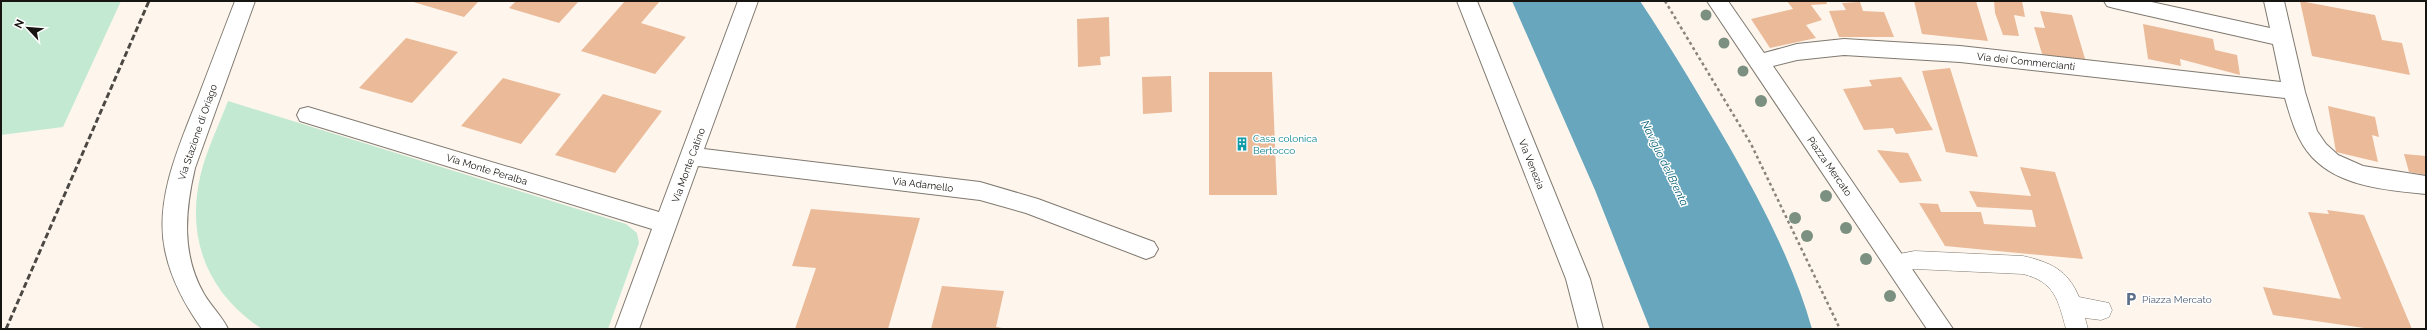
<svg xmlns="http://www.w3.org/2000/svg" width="2427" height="330" viewBox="0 0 2427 330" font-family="Raleway,sans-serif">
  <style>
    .green { fill: #c3e9d3 }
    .water { fill: #67a6bc }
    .building { fill: #ebba98 }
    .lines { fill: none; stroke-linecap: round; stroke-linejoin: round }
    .service-casing { stroke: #7f7970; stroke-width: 1 }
    .minor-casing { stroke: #7f7970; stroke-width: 2 }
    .primary-casing { stroke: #7f7970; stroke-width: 2 }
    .path { stroke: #88837d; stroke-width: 2.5; stroke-dasharray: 3 3; stroke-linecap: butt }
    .service { fill: #fff; fill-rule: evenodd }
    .minor { fill: #fff; fill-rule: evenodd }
    .primary { fill: #fff; fill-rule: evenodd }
    .rail { stroke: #4b4843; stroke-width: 3; stroke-dasharray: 6 3; stroke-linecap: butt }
    .tree { fill: #7b9081 }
    .labels { text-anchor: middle; stroke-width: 3; stroke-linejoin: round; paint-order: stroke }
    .street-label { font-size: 10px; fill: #171511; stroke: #fff }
    .culture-label { font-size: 10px; fill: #0d838f; stroke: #fff; text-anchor: start }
    .service-label { font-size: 10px; fill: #4e5e75; stroke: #fff; text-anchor: start }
    .water-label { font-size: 11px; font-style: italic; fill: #005c73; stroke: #fff }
  </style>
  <rect width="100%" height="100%" fill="#fef6ed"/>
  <path class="green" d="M1 1H121L63 127 1 135Z
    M228 101 626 224 637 233 639 243 608 329H262C207 293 185 237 201 173 207 149 219 125 228 101Z"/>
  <path class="water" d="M1512 1H1640C1672 49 1701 98 1730 148 1763 206 1794 265 1812 329H1650L1595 190Z"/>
  <path class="building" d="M410 1H479L464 17Z
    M516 1H579L559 23 509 8Z
    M625 1H660L641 23 686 37 655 74 581 51Z
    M1787 1H1826L1827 4 1811 5 1822 20 1806 25 1816 38 1770 48 1751 19 1793 9Z
    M1914 1H1976L1988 41 1922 34Z
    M1994 1H2022L2025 17 2014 15 2019 36 2003 35 1995 13Z
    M2300 1 2375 15 2382 40 2402 43 2410 75 2312 56Z
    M1860 2 1863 11 1884 12 1894 37H1839L1829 11 1846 10 1842 3Z
    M2040 11 2072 15 2086 62 2043 57 2034 27 2045 28Z
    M1109 17 1110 56 1100 57 1101 65 1078 67 1077 19Z
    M2143 24 2213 39 2215 50 2237 55 2240 75 2180 59 2181 66 2148 59Z
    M406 38 458 52 412 103 359 88Z
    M1950 68 1978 157 1946 152 1922 71Z
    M1209 72H1272L1277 195H1209Z
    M1171 76 1172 112 1143 114 1142 77Z
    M1901 77 1933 130 1896 134 1893 128 1864 130 1843 89 1872 86 1869 80Z
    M503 78 561 94 521 144 461 126Z
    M603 94 662 111 615 173 555 155Z
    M2328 106 2375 117 2379 137 2372 135 2378 162 2336 152Z
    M1877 150 1908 153 1922 181 1900 183Z
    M2404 154 2426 156V175L2409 172Z
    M2020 167 2055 172 2083 259 1945 246 1919 203 1938 204 1941 212H1981L1984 224 2036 227 2032 210 1977 207 1969 191 2031 196Z
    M811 209 920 218 888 329H795L816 268 792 266Z
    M2327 210 2364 215 2412 329H2371L2273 315 2263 287 2341 299 2308 212 2329 214Z
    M942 286 1004 291 996 327 1009 329H931Z"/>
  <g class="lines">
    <g class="service-casing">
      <path id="service" d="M1915 251 2023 256C2050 262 2068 270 2079 297L2109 303 2112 310 2109 317 2101 320 2085 318 2088 329H2066C2058 300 2055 282 2023 274L1915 269 1897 272 1889 270 1886 263 1889 256Z"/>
    </g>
    <g class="minor-casing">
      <path id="minor" d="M235 1H255L195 168C185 211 181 254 204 294 211 306 222 316 228 329H202C185 305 171 280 165 250 154 198 181 142 199 95 211 63 223 32 235 1Z
        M738 1H758L704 149 980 182 1038 199 1154 242 1158 249 1154 256 1146 259 1026 213 980 200 698 166 639 329H615L652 229 300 121 297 115 300 109 308 107 659 212Z
        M1707 1H1728L1764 53 1797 44 1844 39 1960 46 2281 82 2273 44 2114 8 2107 6 2104 1H2147L2270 28 2264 1H2284L2305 92 2317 131 2326 144 2338 155 2363 166 2426 176V194C2387 190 2340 187 2312 157 2297 141 2291 119 2285 98L1960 62 1844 55 1797 60 1773 66 1953 329H1927Z"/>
    </g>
    <g class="primary-casing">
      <path id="primary" d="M1457 1H1477L1590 279 1603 329H1579L1566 279Z"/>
    </g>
    <path class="path" d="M1665 1 1751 144 1840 329"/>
    <use href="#service" class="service"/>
    <use href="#minor" class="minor"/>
    <use href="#primary" class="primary"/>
    <path class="rail" d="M6 329 149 1"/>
  </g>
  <g class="tree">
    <circle cx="1706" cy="15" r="5.5"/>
    <circle cx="1724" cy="43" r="5.5"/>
    <circle cx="1743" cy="71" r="5.5"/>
    <circle cx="1761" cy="101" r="6"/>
    <circle cx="1826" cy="196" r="6"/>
    <circle cx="1795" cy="218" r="6"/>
    <circle cx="1846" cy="228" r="6"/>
    <circle cx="1807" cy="236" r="6"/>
    <circle cx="1866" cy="259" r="6"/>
    <circle cx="1890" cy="296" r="6"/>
  </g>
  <defs>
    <g id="building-bare" transform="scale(1.08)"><path d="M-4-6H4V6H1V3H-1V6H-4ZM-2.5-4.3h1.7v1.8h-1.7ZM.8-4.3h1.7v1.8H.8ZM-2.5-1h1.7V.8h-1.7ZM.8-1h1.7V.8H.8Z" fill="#0f9aa8" stroke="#fff" stroke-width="2.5" paint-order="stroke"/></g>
    <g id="parking-bare" transform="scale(1.08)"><path d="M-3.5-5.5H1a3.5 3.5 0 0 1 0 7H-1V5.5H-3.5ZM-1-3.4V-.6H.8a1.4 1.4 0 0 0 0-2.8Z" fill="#5c6f8a" stroke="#fff" stroke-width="2.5" paint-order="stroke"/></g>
  </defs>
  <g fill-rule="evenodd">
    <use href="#building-bare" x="1242" y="144"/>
    <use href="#parking-bare" x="2131" y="299"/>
  </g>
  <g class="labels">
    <g class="street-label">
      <text transform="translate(2026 61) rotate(6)" y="4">Via dei Commercianti</text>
      <text transform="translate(197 132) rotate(-71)" y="4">Via Stazione di Oriago</text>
      <text transform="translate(1532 164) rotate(68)" y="4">Via Venezia</text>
      <text transform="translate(688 165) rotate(-70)" y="4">Via Monte Catino</text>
      <text transform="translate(1830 166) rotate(55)" y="4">Piazza Mercato</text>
      <text transform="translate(487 169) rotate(17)" y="4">Via Monte Peralba</text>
      <text transform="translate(923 184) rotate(7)" y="4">Via Adamello</text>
    </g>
    <g class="culture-label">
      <text x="1253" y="142">Casa colonica<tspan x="1253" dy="12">Bertocco</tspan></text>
    </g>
    <g class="service-label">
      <text x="2142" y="303">Piazza Mercato</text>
    </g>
    <g class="water-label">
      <text transform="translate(1665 163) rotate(64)" y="4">Naviglio del Brenta</text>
    </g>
  </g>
  <rect width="2427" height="330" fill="none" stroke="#171511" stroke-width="4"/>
  <g transform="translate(28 28) rotate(296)" stroke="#ffffff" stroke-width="3" paint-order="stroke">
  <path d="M0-3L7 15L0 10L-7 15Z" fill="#171511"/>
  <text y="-6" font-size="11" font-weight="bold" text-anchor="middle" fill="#171511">N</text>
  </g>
</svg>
